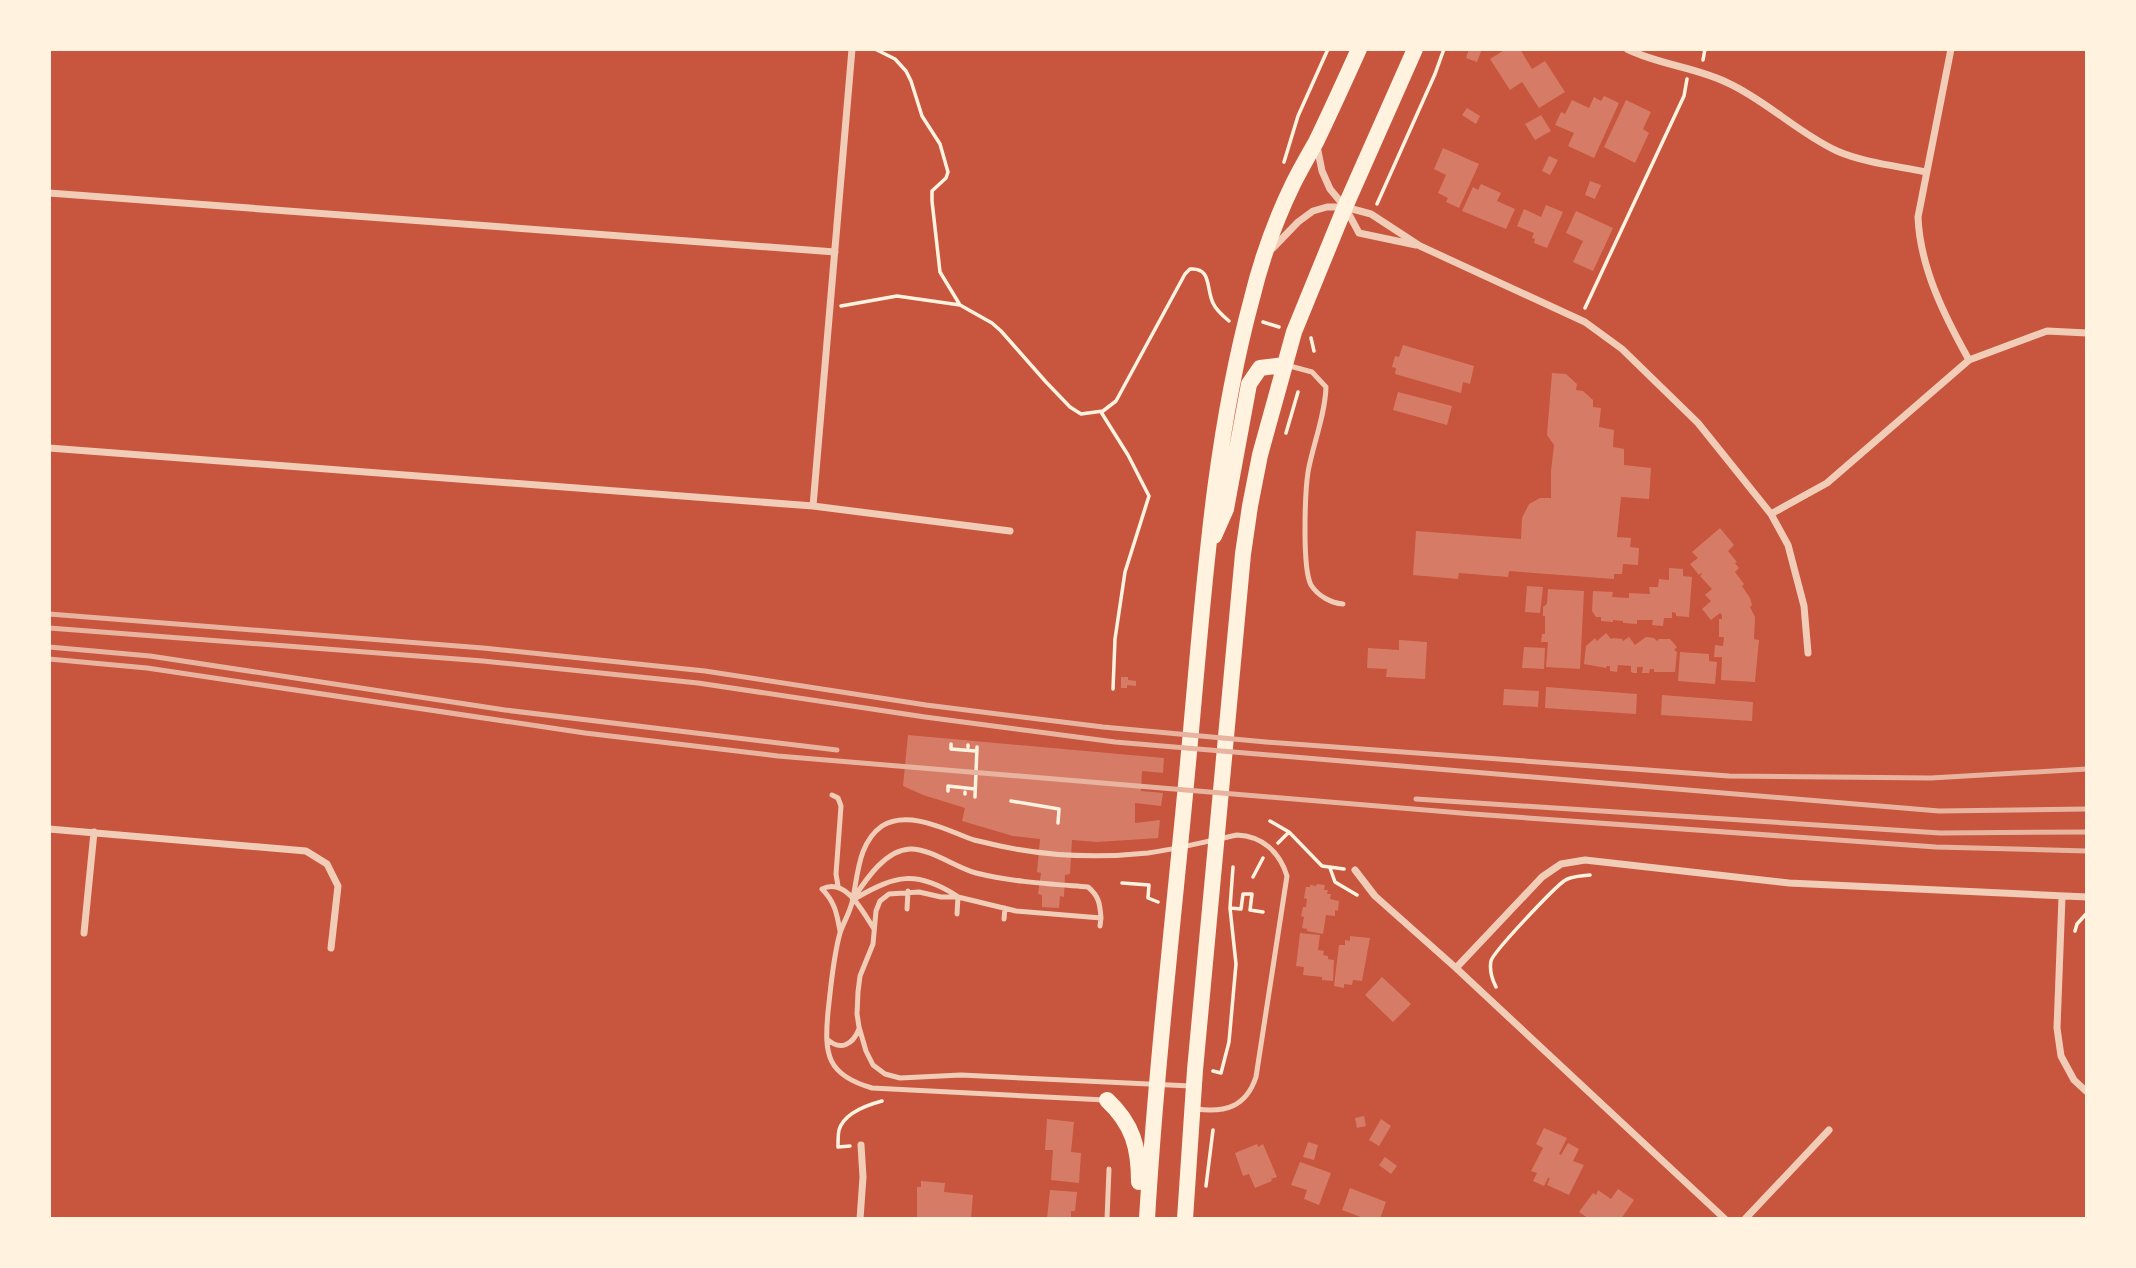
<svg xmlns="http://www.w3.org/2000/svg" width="2136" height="1268" viewBox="0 0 2136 1268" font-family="Signika,sans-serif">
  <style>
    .building { fill: #d67c66 }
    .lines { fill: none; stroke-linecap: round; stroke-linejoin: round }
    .path { stroke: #fff3e0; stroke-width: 3.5 }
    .service { stroke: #f1ccb7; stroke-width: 5 }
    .minor { stroke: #f1ccb7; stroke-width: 7 }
    .primary { stroke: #fff3e0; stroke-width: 16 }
    .rail { stroke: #e9b49f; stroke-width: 5 }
  </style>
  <rect width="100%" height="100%" fill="#c8553d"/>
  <path class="building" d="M1469 49H1482L1477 62 1466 58Z
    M1506 49H1520L1532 69 1545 61 1565 92 1539 108 1522 82 1510 90 1490 59Z
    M1604 96 1619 103 1594 158 1568 146 1574 133 1555 125 1561 112 1565 114 1572 100 1589 108 1594 97 1601 101Z
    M1626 100 1651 112 1643 129 1649 133 1635 163 1604 147Z
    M1467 108 1480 116 1476 124 1462 115Z
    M1541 115 1551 131 1535 140 1525 124Z
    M1443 148 1479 164 1459 208 1446 202 1448 198 1438 193 1446 175 1434 169Z
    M1549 156 1558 160 1550 175 1542 171Z
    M1590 181 1601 185 1595 199 1585 195Z
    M1481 184 1501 193 1497 201 1515 209 1506 229 1462 211 1473 187 1478 190Z
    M1546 205 1563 212 1547 248 1534 243 1535 239 1532 238 1534 233 1517 226 1524 209 1541 217Z
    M1576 211 1613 228 1593 271 1573 262 1583 241 1566 233Z
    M1403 345 1474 366 1470 384 1463 382 1461 393 1395 374 1396 368 1392 367 1395 356 1399 357Z
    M1552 373 1566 374 1577 384 1576 390 1583 391 1593 400V407L1601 408 1599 427 1614 430 1613 447 1624 449V465L1651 468 1649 499 1621 497 1617 537 1631 538 1630 547 1639 548 1638 565 1623 564 1622 574H1614V579L1509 571 1508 577 1459 573 1458 579 1413 575 1416 531 1521 539 1522 518 1529 504 1540 498H1551V471L1554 445 1547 435Z
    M1398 392 1452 406 1447 425 1393 410Z
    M1720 528 1734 545 1728 551 1737 562 1735 563 1739 568 1735 572 1744 584 1742 586 1750 598 1752 605 1750 607 1755 617 1754 639 1759 640 1755 682 1721 680 1722 657H1714L1715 645 1723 646 1724 637H1719V619H1722V615L1720 613 1711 620 1702 609 1711 601 1705 595 1712 589 1700 576 1702 574 1701 573 1699 575 1690 564 1698 558 1692 552Z
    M1669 568 1683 569V576L1692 577 1689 617 1676 616V613L1672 612V618H1664L1663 626 1652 625 1653 620H1637V624L1623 623V621L1613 620V622L1601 621V617H1596L1592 611 1593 591 1613 592 1612 597 1629 598V593L1650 594 1649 587H1658L1659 579 1669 580Z
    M1527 586 1543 587 1540 613 1525 612Z
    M1548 589 1584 591 1580 669 1546 667 1548 642H1541L1542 634H1545V616H1543V607L1547 604Z
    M1606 633 1611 639 1613 638 1622 639 1623 641 1629 637 1635 645 1646 637 1654 638 1657 641 1659 639H1670L1677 647 1674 650 1677 652 1675 672H1654V669H1650L1649 673H1642L1643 667H1637V673H1633L1631 672V666L1618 665 1617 672 1610 671V666H1607L1606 668 1584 664 1586 646 1595 638 1597 641Z
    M1399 640 1427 642 1425 679 1386 677 1387 669 1367 668 1368 648 1399 650Z
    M1524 647 1545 648 1544 669 1522 668Z
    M1680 652 1709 654V661L1717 662 1715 684 1678 681Z
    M1121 677H1128V680L1136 681V686L1127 685V688H1121Z
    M1546 687 1637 694 1636 714 1545 708Z
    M1504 689 1539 691 1538 707 1503 705Z
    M1662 695 1753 702 1752 721 1661 715Z
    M908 735 1164 758 1163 773 1142 771 1141 791 1163 793 1161 806 1135 803V823L1160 820 1158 838 1097 842 1072 840 1070 874 1065 875 1064 897 1060 896 1059 908 1042 907V895L1038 894 1041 873 1037 872 1040 839 1013 836 962 821 965 808 923 795 903 786Z
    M1317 884 1325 885 1324 890H1328L1327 894H1331L1330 899 1339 901 1338 911 1335 910V916L1326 915 1323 934 1307 931V929L1302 928 1304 917 1301 916 1303 907H1306L1307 899 1304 898 1306 887H1310V885L1316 886Z
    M1300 933 1320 935 1318 950 1324 951 1323 955 1328 956V959L1334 960 1333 981 1322 980V977L1303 975 1304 967 1296 966Z
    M1350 936 1370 938 1362 981 1353 980 1352 985 1344 984V988L1334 986 1339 945H1345V940L1350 941Z
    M1382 977 1411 1004 1393 1022 1365 995Z
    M1364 1116 1366 1126 1357 1128 1355 1118Z
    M1047 1119 1074 1122 1071 1152 1081 1153 1079 1183 1051 1180 1053 1150H1045Z
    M1381 1119 1391 1126 1379 1146 1369 1140Z
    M1544 1128 1567 1138 1559 1154 1561 1155 1568 1143 1579 1149 1573 1161 1584 1165 1569 1195 1547 1185 1550 1178H1548L1544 1186 1533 1181 1537 1173 1531 1171 1543 1148 1536 1144Z
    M1308 1142 1318 1145 1314 1160 1303 1157Z
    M1257 1144 1258 1147 1263 1144 1277 1177 1271 1179 1272 1181 1255 1188 1249 1174 1243 1176 1235 1153Z
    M1385 1157 1397 1166 1391 1174 1379 1165Z
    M1300 1162 1331 1173 1319 1205 1304 1199 1307 1190 1291 1185Z
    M921 1181 945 1183 944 1192 973 1195 971 1219H917V1187H921Z
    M1350 1188 1386 1202 1380 1219H1366L1342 1210Z
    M1618 1189 1634 1200 1621 1219H1589L1579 1212 1593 1193 1596 1195 1598 1190 1611 1199Z
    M1050 1190 1077 1192 1075 1211H1071V1219H1047Z"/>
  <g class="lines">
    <path class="path" d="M875 49 895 59 906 71 911 81 922 116 940 144 948 172 946 178 932 191V201L940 272 960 305 992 323 1001 331 1046 382 1070 407 1081 414 1103 411 1116 401 1185 274 1190 269C1212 267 1206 289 1213 303 1216 310 1223 316 1229 321
      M1703 60 1705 49
      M1284 162 1298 116 1328 49
      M1377 204 1435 74 1444 49
      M841 306 897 296 960 305
      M1585 308 1684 96 1687 79
      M1263 322 1279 327
      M1311 338 1314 351
      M1101 412 1128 455 1149 496 1125 572 1115 639 1113 689
      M1286 433 1298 392
      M951 744V749L976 751
      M968 745V747
      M948 791V786L975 789
      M965 794V792
      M975 797 977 747
      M1011 801 1059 809 1058 823
      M1270 821 1289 832 1322 866 1344 869
      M1278 843 1289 832
      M1330 868 1335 882 1357 895
      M1253 877 1263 858
      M1122 883 1149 885 1148 898 1158 902
      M1230 908 1241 909 1243 894H1252L1250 910 1263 912
      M2075 931 2077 924 2087 913
      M1496 987C1492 979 1489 971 1491 961 1493 952 1553 889 1564 881 1570 876 1582 876 1590 875
      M1213 1071 1221 1073 1229 1042 1236 964 1230 908 1233 867
      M850 1146 838 1147C838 1142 838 1135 839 1130 844 1113 867 1105 882 1101
      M1206 1186 1213 1130"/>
    <path class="service" d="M1286 365 1312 372 1326 387C1325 416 1313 444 1308 472 1305 493 1302 568 1311 585 1318 596 1331 603 1343 604
      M832 795 838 798 841 806 836 874 838 886
      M855 896C867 878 886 850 910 849 929 848 957 868 976 873 1012 882 1051 884 1088 887 1099 896 1100 904 1101 918
      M856 898C896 875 916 870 957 896
      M907 909 908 891
      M957 914 958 897
      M1004 919 1005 908
      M1100 926 1101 918 1016 911 958 897H941L919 892 889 894 880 901 876 911 873 944 860 976 858 992 857 1014 859 1027 866 1051 873 1065 885 1074 900 1078 961 1075 1191 1086
      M840 931C837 914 835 902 822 889 846 877 863 912 874 929
      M827 1039C841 1052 853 1044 859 1029
      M1105 1100 872 1088C827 1075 824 1055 828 1012 831 986 833 958 840 933 844 921 851 911 853 898 858 873 859 842 882 826 909 809 948 831 974 840 983 842 991 844 1000 846 1047 856 1100 858 1148 853 1178 849 1208 841 1237 835 1262 836 1280 852 1287 876L1256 1077C1246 1107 1225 1113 1196 1109
      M1107 1219 1109 1169"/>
    <path class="minor" d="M1627 49C1659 65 1696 67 1728 83 1767 101 1798 133 1837 151 1865 163 1897 166 1926 172
      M1951 49 1918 217C1920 268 1945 317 1969 360
      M1317 146 1322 171 1330 189 1345 207 1359 233 1416 245
      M49 193 835 252
      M1273 248 1298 222 1313 211 1327 207H1345L1371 214 1420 246 1585 322 1622 349 1698 423 1771 514 1788 545 1804 606 1808 653
      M49 448 813 506 1010 531
      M813 506 852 49
      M1771 514 1827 483 1969 360 2047 331 2087 333
      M49 829 306 851 327 864 338 886 331 948
      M1355 870 1375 896 1456 968 1725 1219
      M2062 897 2057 1028 2061 1056 2074 1080 2087 1092
      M84 933 94 832
      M1456 968 1542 877 1561 864 1585 860 1789 883 2087 897
      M860 1219 863 1177 861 1145
      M1745 1219 1829 1130"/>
    <path class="primary" d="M1214 536 1226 509 1249 384 1260 368 1284 365
      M1107 1100C1133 1124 1139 1148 1139 1182
      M1147 1219C1156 1067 1174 915 1188 763 1203 607 1211 449 1252 298 1261 261 1276 219 1293 184 1300 170 1308 156 1316 142 1331 111 1345 80 1359 49
      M1185 1219 1195 1070 1243 554 1250 506 1260 455 1294 332 1345 207 1415 49"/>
    <path class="rail" d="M49 614 483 648 705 671 926 705 1103 727 1266 742 1729 776 1931 778 2087 769
      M49 628 483 661 698 683 925 717 1115 742 1939 811 2087 809
      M49 647 150 656 505 710 837 750
      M49 659 147 668 585 733 778 756 1473 814 1936 847 2087 851
      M1416 799 1940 833 2087 832"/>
  </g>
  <rect width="2136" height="1268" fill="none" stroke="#fff3e0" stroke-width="102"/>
</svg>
